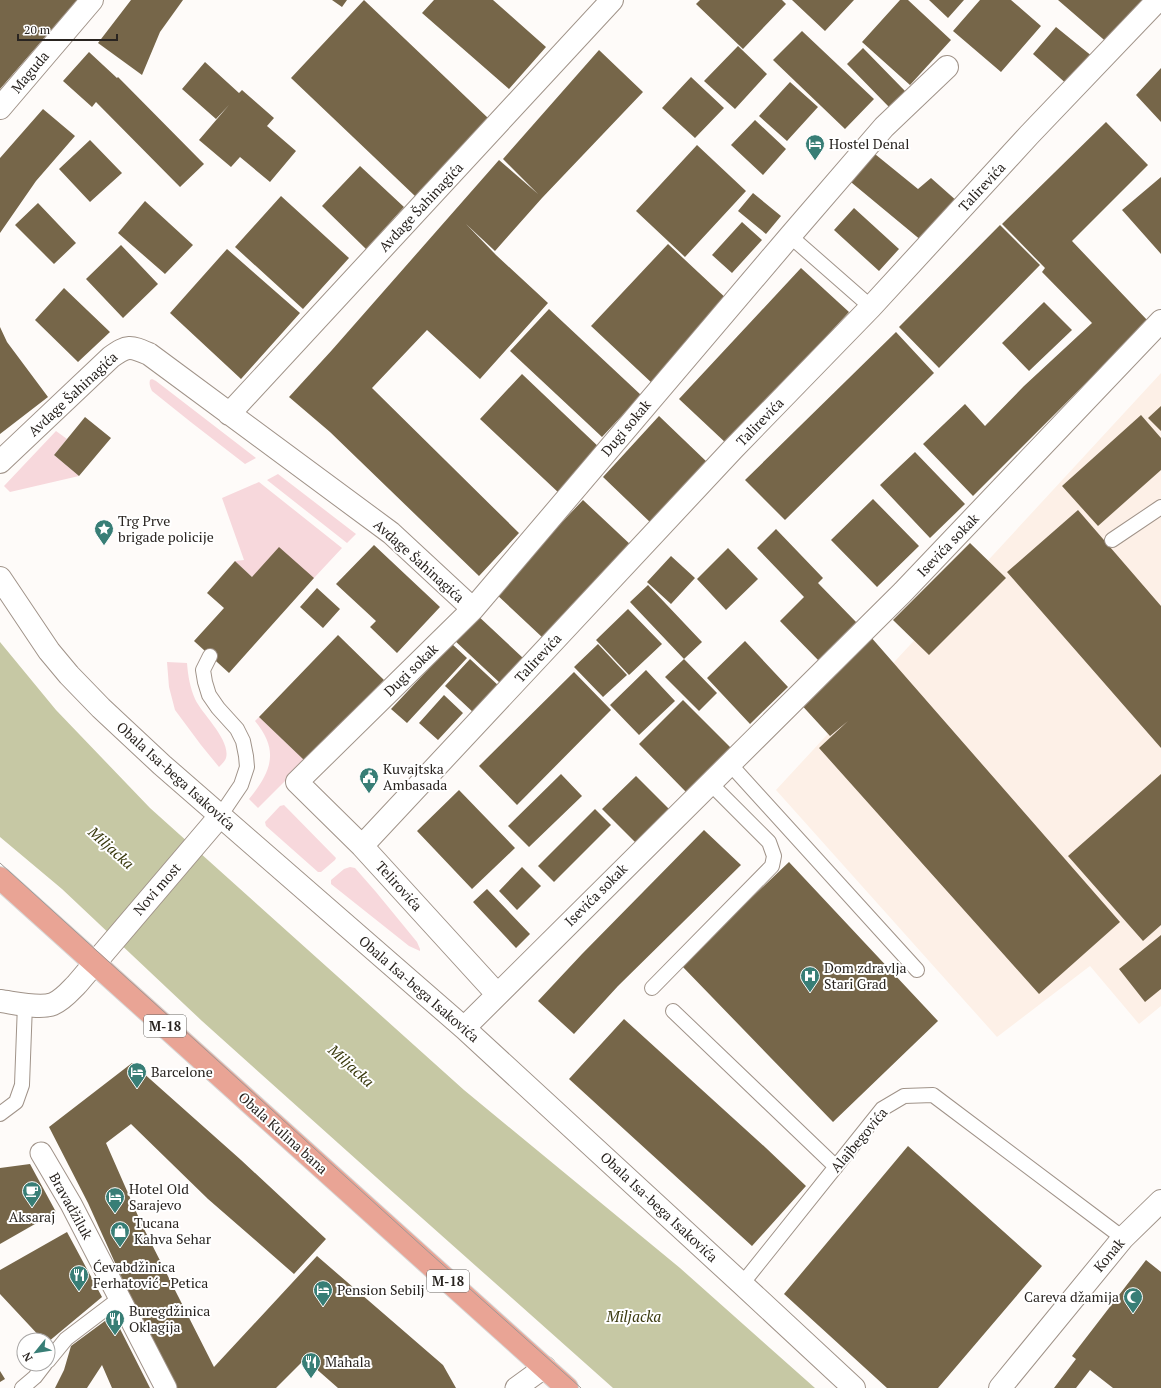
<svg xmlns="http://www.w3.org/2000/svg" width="1161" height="1388" viewBox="0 0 1161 1388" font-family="'PT Serif',serif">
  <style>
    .built { fill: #fdf0e7 }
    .green { fill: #f7d8dc }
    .water { fill: #c6c8a4 }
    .building { fill: #766649 }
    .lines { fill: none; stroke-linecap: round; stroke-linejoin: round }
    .service-casing { stroke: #a09389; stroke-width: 16 }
    .pedestrian-casing { stroke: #a09389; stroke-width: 23 }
    .minor-casing { stroke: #a09389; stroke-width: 24 }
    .primary-casing { stroke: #d8d8d7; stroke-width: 24 }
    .service { stroke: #fff; stroke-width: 14 }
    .pedestrian { stroke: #fff; stroke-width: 21 }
    .minor { stroke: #fff; stroke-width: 22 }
    .primary { stroke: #e9a495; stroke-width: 22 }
    .tram { stroke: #9d9996; stroke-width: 1 }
    .labels { text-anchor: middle; stroke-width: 4; stroke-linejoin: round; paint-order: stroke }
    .shield { fill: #fff; stroke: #696663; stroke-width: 1 }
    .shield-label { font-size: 13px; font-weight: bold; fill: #292420 }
    .street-label { font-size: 14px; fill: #292420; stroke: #fff }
    .poi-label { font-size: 14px; fill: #292420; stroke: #fff; text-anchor: start }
    .water-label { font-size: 15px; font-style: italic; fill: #39390d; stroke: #fff }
  </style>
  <rect width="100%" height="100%" fill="#fefbf9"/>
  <path class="built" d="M1161 373V1006L1139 1024 1090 966 997 1037 776 790Z"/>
  <path class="green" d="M152 379 156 381 256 458 245 464 192 423 152 391C150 387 149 384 150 380Z
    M56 431 67 439 54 455 79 476 10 492 4 486Z
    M278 474 356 534 347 543 267 480Z
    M259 482 342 548 314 578 252 577 235 561 244 560 222 498Z
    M167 662 187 663C188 676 190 687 195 699 202 714 231 740 226 758 225 761 222 764 219 767L201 745 175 710 169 687Z
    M259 717 305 761 258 808 249 799C271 772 280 751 255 721Z
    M284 805 336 858 335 860 321 872H318L266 826 265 822 280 806Z
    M350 867 355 868 376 892 417 942 420 949V951L409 946 331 884V880L344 869Z"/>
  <path class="water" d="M0 642 56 710 150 808 464 1090 680 1268 815 1388H613L386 1186 202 1021 62 889 0 837Z"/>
  <path class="building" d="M0 0H77L0 89Z
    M131 0H183L160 32 142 75 98 43Z
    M332 0H347L342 7Z
    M364 0 488 118 415 196 291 78Z
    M434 0H493L546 47 509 89 422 13Z
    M700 0H782L786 4 743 49 696 4Z
    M792 0H854L825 31Z
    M900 0H908L951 40 910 85 862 42Z
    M929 0H964L948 18Z
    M980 0H1011L1041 26 1001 72 953 31Z
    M1058 0H1148L1110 45Z
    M1056 27 1093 57 1069 86 1033 54Z
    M802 31 874 99 845 129 773 60Z
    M738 46 767 74 735 109 704 81Z
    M863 48 905 91 889 107 847 64Z
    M599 50 643 92 542 198 495 251 466 224 496 255 548 303 480 379 427 330 372 388 519 533 479 576 330 432 289 397 332 350 499 160 538 194 503 159Z
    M89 52 117 78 118 77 204 164 180 187 96 102 92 107 63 81Z
    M205 62 239 93 242 90 274 118 267 126 296 151 270 182 240 157 231 167 199 140 229 105 216 119 182 89Z
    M1161 68V122L1136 95Z
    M691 77 724 108 695 138 662 108Z
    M790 82 818 107 787 141 759 116Z
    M43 109 75 136 36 181 0 233V158Z
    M755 120 786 149 763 175 731 145Z
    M1106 122 1148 165 1072 241 1148 321 973 496 923 444 965 404 985 426 1024 386 1092 323 1042 272 1045 268 1002 224Z
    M90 140 122 173 90 202 59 169Z
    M697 145 746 191 685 257 636 211Z
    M870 150 918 189 931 178 958 202 922 241 846 178Z
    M360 166 404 207 366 249 322 206Z
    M1161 177V254L1122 210Z
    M753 193 781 216 766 234 738 211Z
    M281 196 349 258 303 309 235 247Z
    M145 201 193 245 165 274 118 233Z
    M38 203 76 243 54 264 15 225Z
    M854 208 899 249 879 271 834 230Z
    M742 222 762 240 732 273 712 255Z
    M1000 225 1040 265 939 368 899 327Z
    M668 244 729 301 653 384 591 326Z
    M121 245 158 284 123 318 86 279Z
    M227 249 300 313 241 379 170 313Z
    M801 268 849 312 727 444 679 399Z
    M64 288 110 332 78 362 35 320Z
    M1044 302 1072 330 1029 371 1002 343Z
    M549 309 641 395 602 437 510 351Z
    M0 327 7 342 48 397 0 434Z
    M896 332 934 373 785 520 745 480Z
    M522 374 602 450 560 494 480 419Z
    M1161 406V431L1148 418Z
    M1141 415 1161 438V470L1098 526 1062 486Z
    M659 416 708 463 652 524 603 477Z
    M85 417 111 438 79 476 54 455Z
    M915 452 965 504 930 538 880 485Z
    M873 499 919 546 877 587 831 540Z
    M583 500 632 546 543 638 495 593Z
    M1078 510 1161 606V748L1007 572Z
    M776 529 823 578 818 583 857 623 819 661 780 621 804 597 757 548Z
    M970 543 1006 578 929 655 893 620Z
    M374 545 440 607 397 653 370 627 376 621 336 584Z
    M279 547 314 578 229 673 194 641 224 608 207 593 235 561 252 577Z
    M728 548 758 579 726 610 697 579Z
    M671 556 695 578 671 604 647 582Z
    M648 585 702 642 684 659 630 602Z
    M317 588 340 609 323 628 300 607Z
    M628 609 662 644 629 675 596 640Z
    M476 614 523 658 500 683 453 639Z
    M338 635 384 680 305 761 259 717Z
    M870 636 1120 922 1039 994 819 748 848 721 830 736 797 700Z
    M745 641 788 687 750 724 707 678Z
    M452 644 467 658 407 723 391 709Z
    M598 644 627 675 603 697 574 667Z
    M470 659 500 687 475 714 445 686Z
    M684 659 717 693 699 711 665 677Z
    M646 670 675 701 639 735 610 705Z
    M574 672 611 710 517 805 479 766Z
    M444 695 463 713 438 740 419 723Z
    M683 700 732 749 687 793 639 744Z
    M561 774 582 796 529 847 508 826Z
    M1161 774V925L1143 941 1068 856Z
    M636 776 671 811 638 845 602 809Z
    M459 790 515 848 472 889 417 831Z
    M595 809 611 825 554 882 538 866Z
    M704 830 741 865 618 986 574 1034 538 1001 582 954Z
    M789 862 938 1021 833 1122 681 965Z
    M522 867 541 886 517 910 499 891Z
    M487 889 530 934 516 948 473 902Z
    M1161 935V989L1145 1002 1119 969Z
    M624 1019 766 1148 806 1186 752 1246 569 1079Z
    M132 1063 241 1160 326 1239 294 1274 208 1199 131 1124 106 1143 142 1225 214 1367 317 1256 443 1365 456 1388H338L305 1359 276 1388H177L130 1296 88 1203 49 1127Z
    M908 1146 1042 1266 938 1388H887L784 1294Z
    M30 1164 56 1212 0 1244V1168Z
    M67 1232 102 1297 48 1342V1340H43L0 1294V1270Z
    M1146 1260 1161 1272V1388H1113L1090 1370 1076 1388H1054L1076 1359 1072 1356Z
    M113 1315 150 1388H112L102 1365 87 1388H55L64 1370 71 1346Z
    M0 1371 5 1379 0 1382Z"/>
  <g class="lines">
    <g class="service-casing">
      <path id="service" d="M790 236 871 307
        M1112 540 1161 507
        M210 656 203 670 205 682 209 695 218 708 237 729 243 741 246 756 247 767 241 785 220 816
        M729 763 917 970
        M652 988 772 866 774 856 769 842 710 783
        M673 1011 836 1167
        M0 1114 16 1102 22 1085 25 1004
        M742 1284 882 1109 904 1096 933 1095 1123 1238
        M48 1361 66 1339 120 1298
        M22 1388 35 1377 45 1364"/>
    </g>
    <g class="pedestrian-casing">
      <path id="pedestrian" d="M41 1153 71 1204 166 1388
        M516 1388 545 1367"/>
    </g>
    <g class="minor-casing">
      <path id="minor" d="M0 108 92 0
        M229 414 612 0
        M0 462 111 357C128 345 130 346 149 354L391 533 473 609
        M0 578 49 651 69 675 101 708 162 765 464 1028 742 1284 854 1388
        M362 846 733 449 871 307 1029 135 1158 0
        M497 994 362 846 297 782 473 609 790 236 884 127 947 67
        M0 1001C15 1003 40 1009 53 1004 63 1000 70 991 77 984L220 816
        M464 1028 903 592 1161 321
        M1000 1388 1123 1238 1161 1201"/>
    </g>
    <g class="primary-casing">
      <path id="primary" d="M0 878 567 1388"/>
    </g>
    <use href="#service" class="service"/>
    <use href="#pedestrian" class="pedestrian"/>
    <use href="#minor" class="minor"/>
    <use href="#primary" class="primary"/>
    <path class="tram" d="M0 863 423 1247 581 1388"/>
  </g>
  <defs>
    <g id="hotel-pin" transform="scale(1)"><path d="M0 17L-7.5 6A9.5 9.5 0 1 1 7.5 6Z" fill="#387e76" stroke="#fff"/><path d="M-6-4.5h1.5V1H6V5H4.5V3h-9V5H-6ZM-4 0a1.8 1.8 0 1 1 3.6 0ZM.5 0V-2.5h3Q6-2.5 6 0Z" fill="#fff"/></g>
    <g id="sight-pin" transform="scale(1)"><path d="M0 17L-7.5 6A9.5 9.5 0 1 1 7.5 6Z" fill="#387e76" stroke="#fff"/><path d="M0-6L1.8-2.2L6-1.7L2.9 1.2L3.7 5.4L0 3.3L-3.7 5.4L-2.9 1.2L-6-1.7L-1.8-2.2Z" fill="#fff"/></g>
    <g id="civic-pin" transform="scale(1)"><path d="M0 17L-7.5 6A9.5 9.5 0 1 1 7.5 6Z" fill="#387e76" stroke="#fff"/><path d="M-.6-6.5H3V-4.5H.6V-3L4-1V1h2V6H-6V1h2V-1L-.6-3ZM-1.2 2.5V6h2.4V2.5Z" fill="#fff"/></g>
    <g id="hospital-pin" transform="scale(1)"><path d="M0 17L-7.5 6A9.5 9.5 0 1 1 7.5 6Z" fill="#387e76" stroke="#fff"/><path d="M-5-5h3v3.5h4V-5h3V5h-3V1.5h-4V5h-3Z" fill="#fff"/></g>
    <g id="cafe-pin" transform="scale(1)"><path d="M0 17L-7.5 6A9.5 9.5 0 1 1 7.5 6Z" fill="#387e76" stroke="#fff"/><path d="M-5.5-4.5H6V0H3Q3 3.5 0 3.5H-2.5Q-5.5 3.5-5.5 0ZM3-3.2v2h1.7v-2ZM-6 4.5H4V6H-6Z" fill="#fff"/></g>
    <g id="shop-pin" transform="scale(1)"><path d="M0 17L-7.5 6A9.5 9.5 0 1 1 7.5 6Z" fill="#387e76" stroke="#fff"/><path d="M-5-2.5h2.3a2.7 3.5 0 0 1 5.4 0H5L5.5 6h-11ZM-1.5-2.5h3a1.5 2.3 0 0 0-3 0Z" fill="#fff"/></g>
    <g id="restaurant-pin" transform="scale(1)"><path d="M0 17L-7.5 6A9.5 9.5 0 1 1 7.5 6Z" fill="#387e76" stroke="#fff"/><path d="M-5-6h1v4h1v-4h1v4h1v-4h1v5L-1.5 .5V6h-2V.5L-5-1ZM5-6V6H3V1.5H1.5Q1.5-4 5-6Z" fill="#fff"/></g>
    <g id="mosque-pin" transform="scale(1)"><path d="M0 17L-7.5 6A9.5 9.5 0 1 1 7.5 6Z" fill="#387e76" stroke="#fff"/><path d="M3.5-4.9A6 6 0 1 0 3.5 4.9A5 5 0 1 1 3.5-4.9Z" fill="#fff"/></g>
  </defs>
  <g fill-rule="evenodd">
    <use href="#hotel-pin" x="815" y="144"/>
    <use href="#sight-pin" x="104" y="529"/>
    <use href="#civic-pin" x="369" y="777"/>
    <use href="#hospital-pin" x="810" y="976"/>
    <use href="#hotel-pin" x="137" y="1072"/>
    <use href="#cafe-pin" x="32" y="1191"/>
    <use href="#hotel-pin" x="115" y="1197"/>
    <use href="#shop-pin" x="120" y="1231"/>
    <use href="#restaurant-pin" x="79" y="1275"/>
    <use href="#hotel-pin" x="323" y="1290"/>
    <use href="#mosque-pin" x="1133" y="1297"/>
    <use href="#restaurant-pin" x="115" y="1319"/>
    <use href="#restaurant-pin" x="311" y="1362"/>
  </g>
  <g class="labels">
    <g class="shield">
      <rect x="144" y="1015" width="42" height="22" rx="3"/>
      <rect x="427" y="1270" width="42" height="22" rx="3"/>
    </g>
    <g class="shield-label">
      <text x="165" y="1031">M-18</text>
      <text x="448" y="1286">M-18</text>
    </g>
    <g class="street-label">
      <text transform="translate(30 72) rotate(-50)" y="5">Maguda</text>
      <text transform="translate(982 187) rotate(-47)" y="5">Talirevića</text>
      <text transform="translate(421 207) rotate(-47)" y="5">Avdage Šahinagića</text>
      <text transform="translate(73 394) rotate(-43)" y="5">Avdage Šahinagića</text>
      <text transform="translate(760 422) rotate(-46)" y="5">Talirevića</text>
      <text transform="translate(626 428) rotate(-50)" y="5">Dugi sokak</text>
      <text transform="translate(948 545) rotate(-46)" y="5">Isevića sokak</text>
      <text transform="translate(419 561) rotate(42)" y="5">Avdage Šahinagića</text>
      <text transform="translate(538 658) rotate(-47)" y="5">Talirevića</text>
      <text transform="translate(411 670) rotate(-44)" y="5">Dugi sokak</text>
      <text transform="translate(176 776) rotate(42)" y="5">Obala Isa-bega Isakovića</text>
      <text transform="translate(399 886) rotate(48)" y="5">Telirovića</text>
      <text transform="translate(157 889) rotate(-49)" y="5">Novi most</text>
      <text transform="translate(596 895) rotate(-45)" y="5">Isevića sokak</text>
      <text transform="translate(419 989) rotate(41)" y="5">Obala Isa-bega Isakovića</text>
      <text transform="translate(283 1133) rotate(42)" y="5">Obala Kulina bana</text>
      <text transform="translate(859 1140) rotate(-50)" y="5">Alajbegovića</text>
      <text transform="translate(71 1206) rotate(61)" y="5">Bravadžiluk</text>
      <text transform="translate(659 1207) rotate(43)" y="5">Obala Isa-bega Isakovića</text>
      <text transform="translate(1109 1255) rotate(-50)" y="5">Konak</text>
    </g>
    <g class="poi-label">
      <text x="829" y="149">Hostel Denal</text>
      <text x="118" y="526">Trg Prve<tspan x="118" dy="16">brigade policije</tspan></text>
      <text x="383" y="774">Kuvajtska<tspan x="383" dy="16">Ambasada</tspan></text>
      <text x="824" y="973">Dom zdravlja<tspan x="824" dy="16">Stari Grad</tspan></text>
      <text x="151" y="1077">Barcelone</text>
      <text x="129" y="1194">Hotel Old<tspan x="129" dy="16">Sarajevo</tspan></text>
      <text x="32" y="1222" text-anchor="middle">Aksaraj</text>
      <text x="134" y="1228">Tucana<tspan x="134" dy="16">Kahva Sehar</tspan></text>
      <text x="93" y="1272">Ćevabdžinica<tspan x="93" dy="16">Ferhatović - Petica</tspan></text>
      <text x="337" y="1295">Pension Sebilj</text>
      <text x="1119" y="1302" text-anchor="end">Careva džamija</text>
      <text x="129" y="1316">Buregdžinica<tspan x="129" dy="16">Oklagija</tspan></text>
      <text x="325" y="1367">Mahala</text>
    </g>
    <g class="water-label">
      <text transform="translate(111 848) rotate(42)" y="5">Miljacka</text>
      <text transform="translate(351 1066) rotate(42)" y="5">Miljacka</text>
      <text x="634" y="1322">Miljacka</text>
    </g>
  </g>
  <g transform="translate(36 1352) rotate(240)"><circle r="19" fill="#ffffff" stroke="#a9a7a6"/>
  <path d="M0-3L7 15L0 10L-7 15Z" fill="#387e76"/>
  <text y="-6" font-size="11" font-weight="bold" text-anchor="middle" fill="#292420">N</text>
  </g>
  <path d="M18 34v6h99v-6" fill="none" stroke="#292420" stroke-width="2"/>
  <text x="24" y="34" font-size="12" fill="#292420" stroke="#ffffff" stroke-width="3" paint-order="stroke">20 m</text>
</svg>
